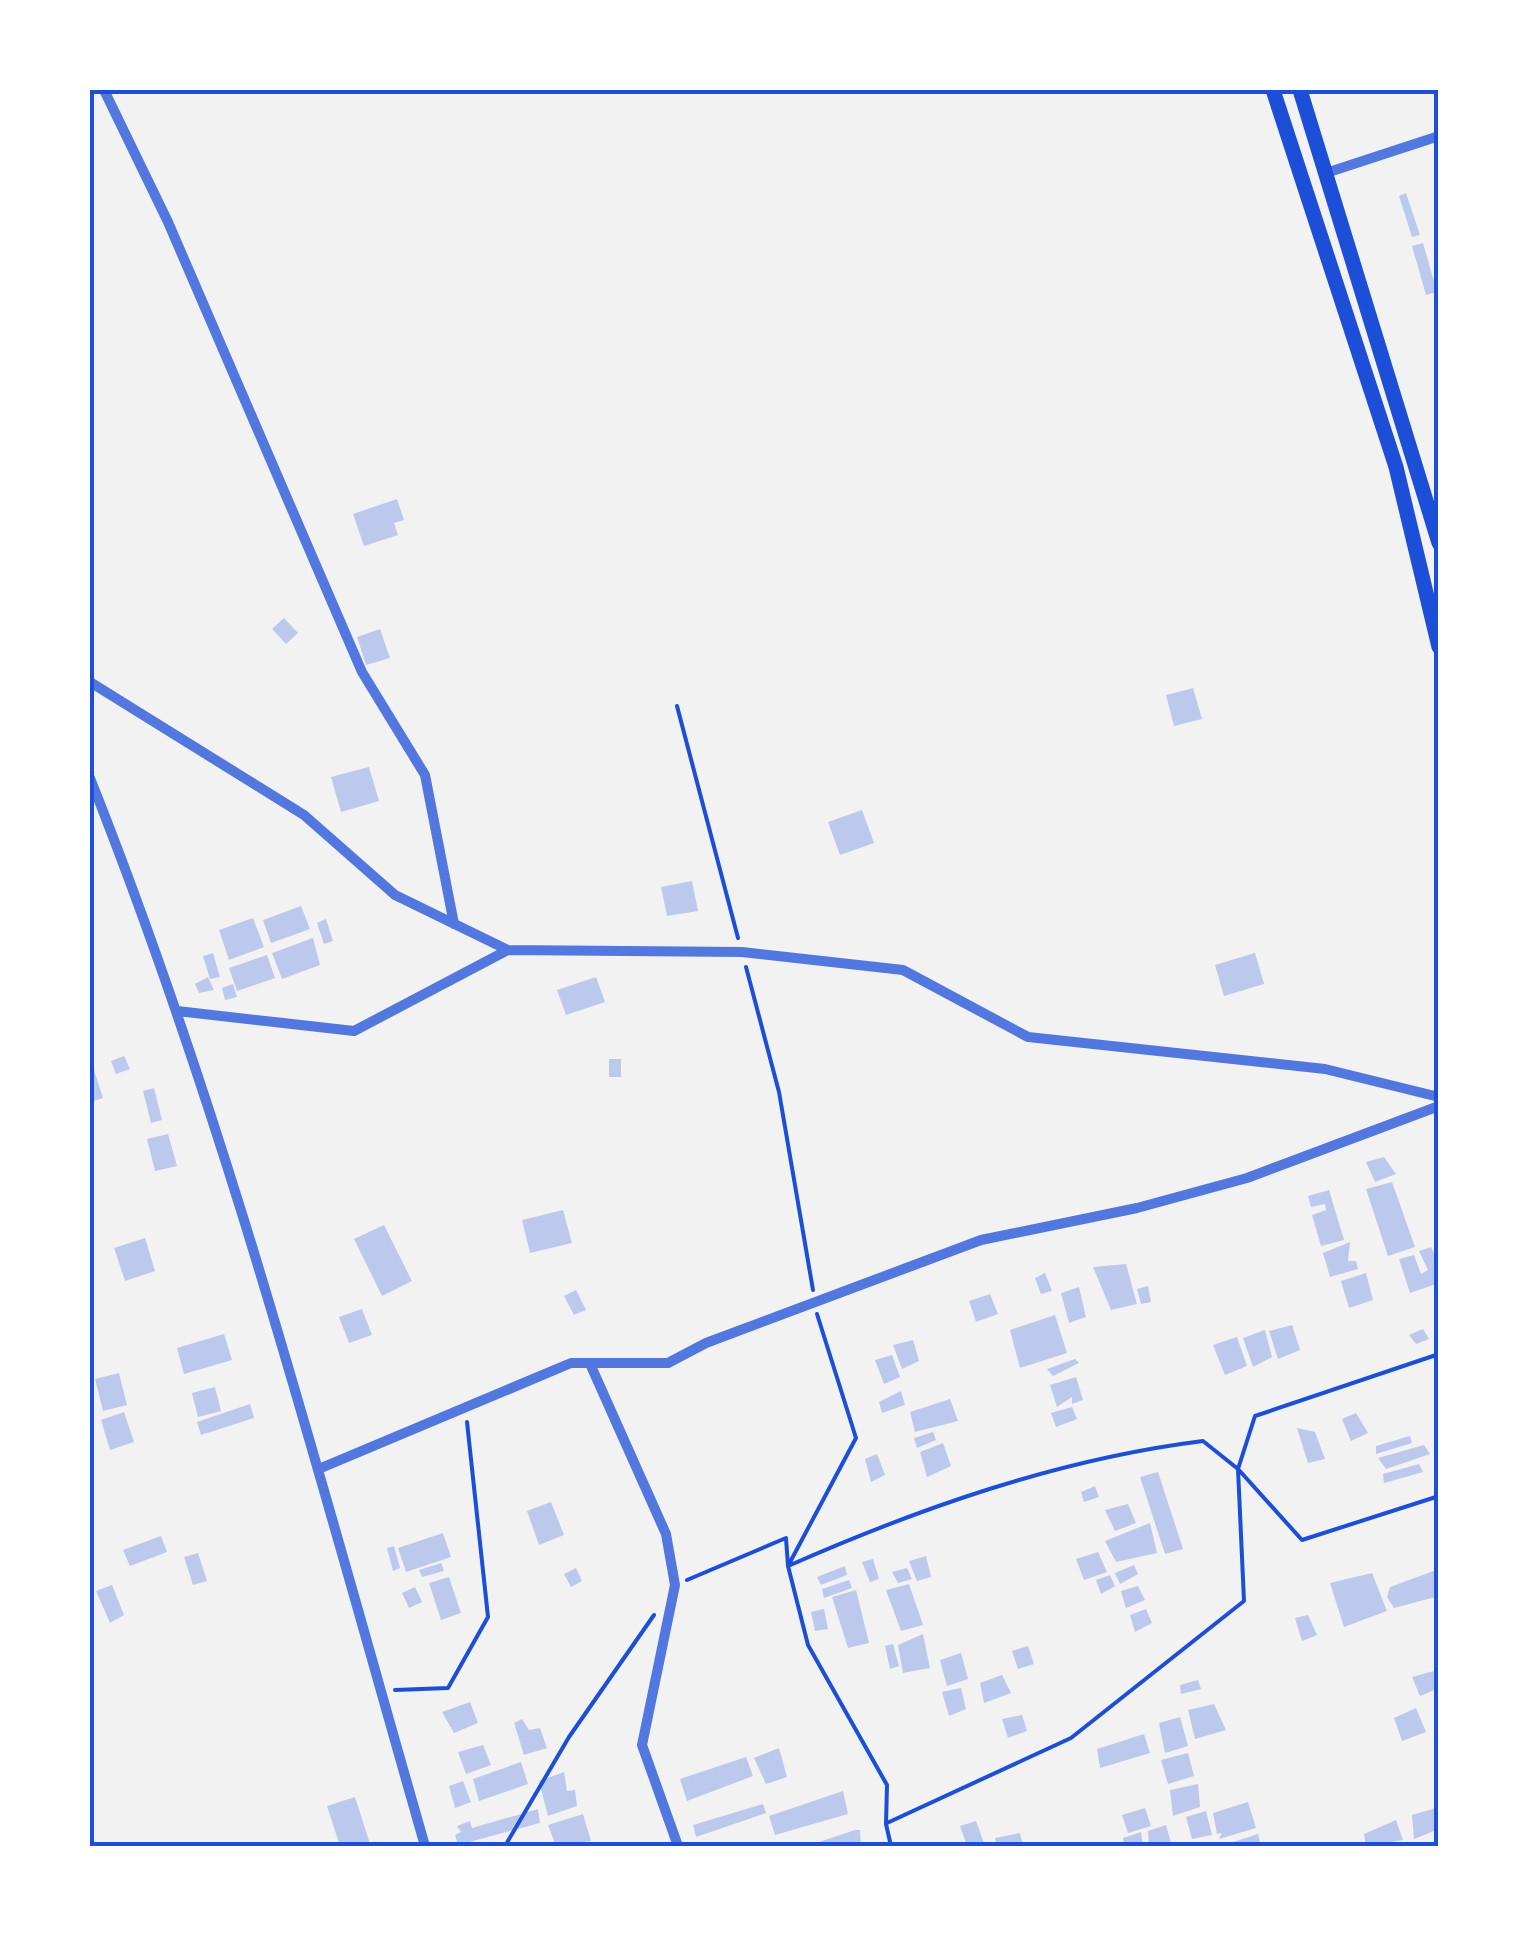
<svg xmlns="http://www.w3.org/2000/svg" width="1529" height="1936" viewBox="0 0 1529 1936" font-family="'Nunito Sans',sans-serif">
  <style>
    .building { fill: #bdc9ec }
    .lines { fill: none; stroke-linecap: round; stroke-linejoin: round }
    .path { stroke: #1d4ed8; stroke-width: 4 }
    .minor { stroke: #5277de; stroke-width: 10 }
    .primary { stroke: #1d4ed8; stroke-width: 15 }
    .neatline { fill: none; stroke: #1d4ed8; stroke-width: 4 }
  </style>
  <rect width="100%" height="100%" fill="#f2f2f2"/>
  <path class="building" d="M1406 193 1420 235 1412 237 1399 196Z
    M1423 243 1437 292 1426 295 1412 246Z
    M397 499 404 520 394 523 398 535 364 546 353 514Z
    M284 618 298 633 286 644 272 629Z
    M380 629 390 658 366 665 357 637Z
    M1193 688 1202 719 1174 726 1166 695Z
    M369 767 379 801 341 812 331 777Z
    M862 810 874 843 840 855 828 822Z
    M692 881 698 911 667 916 661 887Z
    M301 906 310 929 271 943 263 920Z
    M253 918 264 947 229 960 219 930Z
    M326 919 333 941 324 944 317 923Z
    M313 938 320 965 282 979 272 953Z
    M213 953 220 977 210 979 203 956Z
    M1255 953 1264 984 1224 996 1215 965Z
    M267 955 275 978 237 991 229 968Z
    M208 977 214 990 199 993 195 984Z
    M596 977 605 1002 566 1015 557 990Z
    M233 984 237 997 225 1000 222 988Z
    M124 1056 130 1069 116 1074 111 1061Z
    M609 1059H621V1077H609Z
    M94 1070 103 1098 90 1102V1071Z
    M154 1088 162 1120 151 1123 143 1091Z
    M168 1134 177 1166 155 1171 147 1139Z
    M1384 1157 1396 1174 1375 1182 1366 1162Z
    M1392 1182 1415 1247 1388 1256 1366 1189Z
    M1329 1190 1344 1240 1321 1246 1312 1215 1326 1210 1325 1204 1311 1207 1308 1196Z
    M563 1210 572 1243 530 1253 522 1220Z
    M384 1225 412 1281 382 1296 354 1239Z
    M145 1238 155 1271 125 1281 114 1248Z
    M1350 1242 1348 1261H1356L1358 1269 1330 1277 1323 1253Z
    M1431 1247 1439 1263V1283L1410 1293 1399 1259 1414 1255 1421 1274 1428 1270 1419 1251Z
    M1126 1264 1137 1304 1111 1310 1093 1267Z
    M1045 1273 1052 1291 1041 1294 1035 1278Z
    M1366 1273 1373 1300 1349 1308 1341 1281Z
    M1148 1286 1151 1302 1141 1304 1137 1289Z
    M1079 1287 1086 1317 1069 1323 1061 1293Z
    M576 1290 586 1310 574 1315 564 1296Z
    M990 1294 998 1314 976 1322 969 1301Z
    M362 1309 372 1335 349 1343 339 1317Z
    M1055 1315 1067 1353 1020 1368 1010 1330Z
    M1292 1325 1300 1350 1278 1359 1269 1331Z
    M1423 1329 1429 1339 1416 1344 1409 1335Z
    M1265 1330 1272 1357 1253 1367 1243 1338Z
    M224 1334 232 1360 184 1374 177 1348Z
    M1237 1337 1247 1366 1225 1375 1213 1345Z
    M913 1340 919 1361 902 1369 893 1345Z
    M892 1355 900 1377 884 1384 875 1360Z
    M1075 1359 1079 1363 1053 1376 1047 1369Z
    M119 1373 127 1405 103 1411 95 1379Z
    M1076 1377 1083 1400 1072 1404V1397L1057 1407 1050 1385Z
    M215 1387 221 1411 198 1417 192 1393Z
    M901 1391 905 1405 882 1413 879 1402Z
    M950 1399 958 1421 915 1432 910 1412Z
    M250 1404 254 1418 201 1435 197 1422Z
    M1072 1407 1077 1419 1056 1427 1051 1413Z
    M124 1412 134 1442 110 1450 101 1420Z
    M1356 1413 1368 1433 1351 1441 1342 1419Z
    M1297 1428 1315 1432 1325 1459 1308 1463Z
    M933 1432 936 1440 917 1448 914 1438Z
    M1410 1436 1412 1443 1376 1454V1446Z
    M943 1443 951 1466 927 1477 920 1452Z
    M1424 1445 1430 1454 1386 1469 1378 1458Z
    M877 1454 885 1475 871 1482 865 1459Z
    M1419 1464 1423 1472 1384 1483 1383 1474Z
    M1158 1472 1183 1549 1165 1554 1140 1477Z
    M1095 1486 1099 1497 1084 1502 1081 1492Z
    M551 1502 564 1535 539 1545 527 1511Z
    M1128 1504 1136 1523 1115 1531 1105 1510Z
    M1150 1523 1157 1553 1116 1562 1105 1541Z
    M443 1533 451 1557 406 1572 398 1548Z
    M161 1536 167 1552 130 1566 123 1550Z
    M394 1546 400 1568 393 1571 387 1548Z
    M1098 1552 1107 1572 1084 1580 1076 1559Z
    M198 1553 207 1581 193 1585 184 1557Z
    M926 1556 931 1577 917 1581 909 1561Z
    M873 1559 879 1579 870 1582 862 1562Z
    M441 1563 444 1571 422 1577 419 1570Z
    M1134 1565 1138 1574 1120 1584 1115 1573Z
    M845 1566 847 1575 821 1585 817 1577Z
    M576 1568 582 1581 571 1587 564 1574Z
    M907 1568 912 1579 898 1583 892 1572Z
    M1439 1569V1596L1394 1608 1387 1597 1390 1587Z
    M1372 1573 1387 1611 1344 1627 1330 1583Z
    M1110 1575 1115 1586 1101 1594 1096 1580Z
    M449 1577 461 1613 441 1620 429 1583Z
    M849 1580 852 1588 824 1598 822 1589Z
    M909 1584 923 1625 901 1631 886 1590Z
    M112 1585 124 1615 110 1623 96 1591Z
    M1138 1586 1145 1600 1126 1608 1121 1591Z
    M415 1587 422 1602 409 1608 402 1593Z
    M856 1590 869 1643 848 1648 832 1597Z
    M824 1609 828 1629 815 1631 811 1612Z
    M1146 1609 1152 1623 1135 1632 1130 1615Z
    M1308 1615 1317 1635 1302 1641 1295 1618Z
    M923 1634 930 1668 903 1673 898 1645Z
    M893 1644 899 1666 890 1669 885 1646Z
    M1028 1646 1034 1664 1018 1669 1012 1651Z
    M961 1653 968 1679 947 1686 940 1660Z
    M1434 1671 1439 1688 1420 1696 1412 1677Z
    M1002 1675 1011 1693 984 1703 980 1683Z
    M1198 1680 1201 1689 1181 1694 1180 1685Z
    M961 1688 966 1709 949 1716 942 1692Z
    M470 1702 478 1723 454 1733 442 1712Z
    M1214 1704 1226 1730 1195 1739 1188 1710Z
    M1416 1708 1426 1732 1402 1741 1394 1718Z
    M1022 1715 1027 1731 1008 1738 1002 1719Z
    M1180 1717 1188 1746 1165 1753 1159 1723Z
    M522 1719 529 1730 540 1728 547 1748 524 1755 514 1723Z
    M1144 1734 1150 1753 1100 1768 1097 1749Z
    M483 1745 491 1765 466 1774 458 1752Z
    M779 1748 787 1777 766 1784 754 1758Z
    M1188 1753 1194 1776 1168 1784 1161 1760Z
    M746 1757 753 1776 687 1801 680 1779Z
    M521 1762 528 1784 479 1801 473 1779Z
    M564 1772 567 1791 575 1790 577 1806 548 1816 539 1781Z
    M463 1781 471 1802 455 1808 449 1786Z
    M1198 1784 1200 1807 1173 1816 1170 1790Z
    M843 1791 848 1814 775 1835 769 1816Z
    M355 1797 370 1844 340 1846 327 1806Z
    M1248 1802 1256 1828 1219 1839 1222 1833 1217 1834 1213 1813Z
    M763 1804 766 1813 696 1837 693 1825Z
    M1439 1807V1829L1414 1839 1412 1815Z
    M1145 1808 1151 1826 1128 1833 1122 1815Z
    M538 1809 540 1823 458 1845 455 1835 461 1832 457 1826 470 1821 472 1828Z
    M1206 1811 1212 1835 1192 1839 1186 1817Z
    M583 1814 591 1841 556 1846 548 1825Z
    M1396 1820 1403 1840 1366 1846 1364 1834Z
    M976 1821 985 1846H967L960 1826Z
    M1166 1825 1171 1843 1149 1846 1148 1831Z
    M855 1830H860L861 1846H807Z
    M1141 1832 1143 1846H1124L1123 1838Z
    M1020 1833 1023 1846H997L995 1838Z
    M1258 1834 1261 1846H1224V1845Z"/>
  <g class="lines">
    <path class="path" d="M677 706 738 938
      M746 967 779 1092 813 1290
      M817 1314 856 1438 788 1566 808 1645 887 1785 886 1824 891 1846
      M687 1580 786 1538 788 1566C920 1508 1059 1459 1203 1441L1238 1469 1302 1540 1439 1496
      M395 1690 448 1688 488 1617 467 1422
      M887 1823 1071 1738 1244 1601 1238 1469 1255 1416 1439 1354
      M505 1846 569 1737 654 1615"/>
    <path class="minor" d="M104 90 168 222 362 672 425 775 454 924
      M1326 173 1439 136
      M90 682 304 815 395 895 508 950 742 952 903 970 1028 1037 1325 1069 1439 1097
      M90 778C228 1125 322 1487 425 1846
      M177 1011 354 1031 508 950
      M591 1366 666 1534 675 1585 642 1745 678 1846
      M321 1468 571 1363H668L706 1343 981 1240 1137 1208 1247 1178 1439 1106"/>
    <path class="primary" d="M1273 90 1396 467 1439 647
      M1300 90 1439 543"/>
  </g>
  <rect width="1529" height="1936" fill="none" stroke="#ffffff" stroke-width="185"/>
  <rect x="92" y="92" width="1344" height="1752" class="neatline"/>
</svg>
